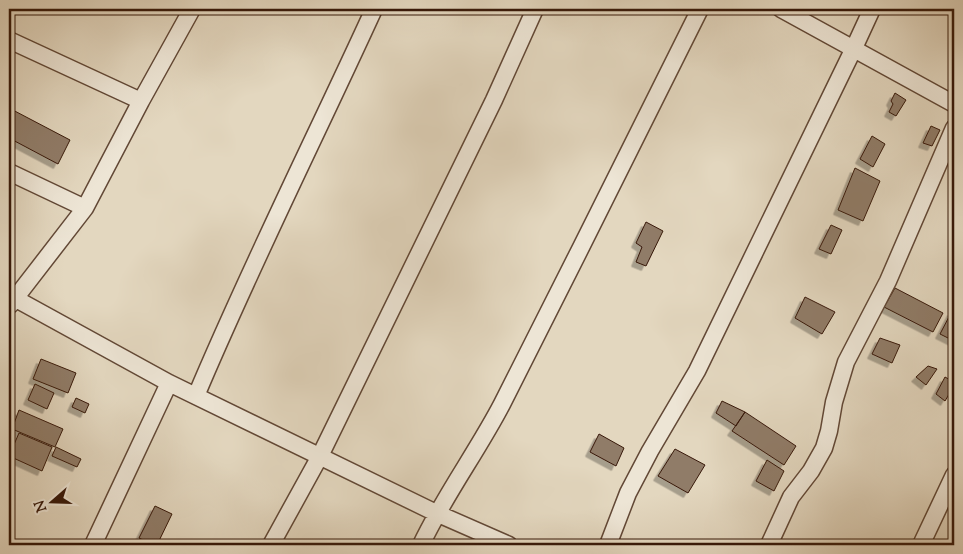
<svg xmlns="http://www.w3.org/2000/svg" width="963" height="554" viewBox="0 0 963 554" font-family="'Sorts Mill Goudy',serif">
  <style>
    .building { fill: #907b68; stroke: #371809; filter: url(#shadow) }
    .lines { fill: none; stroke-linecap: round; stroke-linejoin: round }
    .street-casing { stroke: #624836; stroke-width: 19 }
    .street { stroke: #ede5d5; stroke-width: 16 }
  </style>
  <defs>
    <filter id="shadow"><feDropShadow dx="-4.5" dy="4.5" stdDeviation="0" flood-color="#0004"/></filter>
  </defs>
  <rect width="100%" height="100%" fill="#e3d7bf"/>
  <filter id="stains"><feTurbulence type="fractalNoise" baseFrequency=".004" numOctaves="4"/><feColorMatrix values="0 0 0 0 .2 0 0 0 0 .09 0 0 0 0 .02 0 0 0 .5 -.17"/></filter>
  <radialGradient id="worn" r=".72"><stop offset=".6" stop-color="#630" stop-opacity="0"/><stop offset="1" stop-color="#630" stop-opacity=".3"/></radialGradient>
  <path class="building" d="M895 93 906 100 896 116 889 112 893 104 891 101Z
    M9 108 70 140 58 164 9 138Z
    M931 126 940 130 932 146 923 143Z
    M872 136 885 144 873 167 860 159Z
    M855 168 880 181 863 221 838 210Z
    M646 222 663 231 646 266 636 262 642 247 636 243Z
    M831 225 842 230 831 254 819 249Z
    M895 288 943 313 933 332 884 307Z
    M805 297 835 312 822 334 795 318Z
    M952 311 954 313V341L940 334Z
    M880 338 900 345 892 363 872 354Z
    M41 359 76 373 68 393 33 379Z
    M928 366 937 369 926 385 916 377Z
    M945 377 954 382V386L945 401 936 394Z
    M35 384 54 393 47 409 28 400Z
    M76 398 89 404 85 413 72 407Z
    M722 401 745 412 736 426 716 413Z
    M19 410 63 429 55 447 12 429Z
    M745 412 796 446 784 465 732 431Z
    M19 433 52 447 42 471 9 456Z
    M599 434 624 448 616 466 590 452Z
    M56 447 81 459 77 467 52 456Z
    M675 449 705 465 688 493 658 476Z
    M767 460 784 471 774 491 756 481Z
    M155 506 172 514 157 545H153L139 538Z"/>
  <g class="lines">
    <g class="street-casing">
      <path id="street" d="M781 9 954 104
        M9 40 141 101
        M9 172 85 208
        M16 299 169 383 436 513 509 545
        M10 305 85 208 141 101 192 9
        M196 396C251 265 315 138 374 9
        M93 545 169 383
        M271 545 320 456 494 100 535 9
        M421 545C444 496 477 452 502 404 569 273 634 140 700 9
        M608 545 628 493 650 451 697 371 854 48 872 9
        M769 545 791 497 811 471 824 448 829 431 834 402 846 362 888 281 954 128
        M921 545 954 475"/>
    </g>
    <use href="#street" class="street"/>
  </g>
  <rect width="963" height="554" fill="none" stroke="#e3d7bf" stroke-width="30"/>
  <rect x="10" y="10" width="943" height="534" fill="none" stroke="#371809" stroke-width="2.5"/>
  <rect x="15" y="15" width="933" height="524" fill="none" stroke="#371809"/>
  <g transform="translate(52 502) rotate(250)" stroke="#ede5d5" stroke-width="4" paint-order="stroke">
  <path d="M0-4L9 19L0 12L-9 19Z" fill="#371809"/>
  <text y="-8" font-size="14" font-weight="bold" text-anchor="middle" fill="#371809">N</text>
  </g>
  <rect width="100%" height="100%" filter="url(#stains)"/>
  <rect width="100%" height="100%" fill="url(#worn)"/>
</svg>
